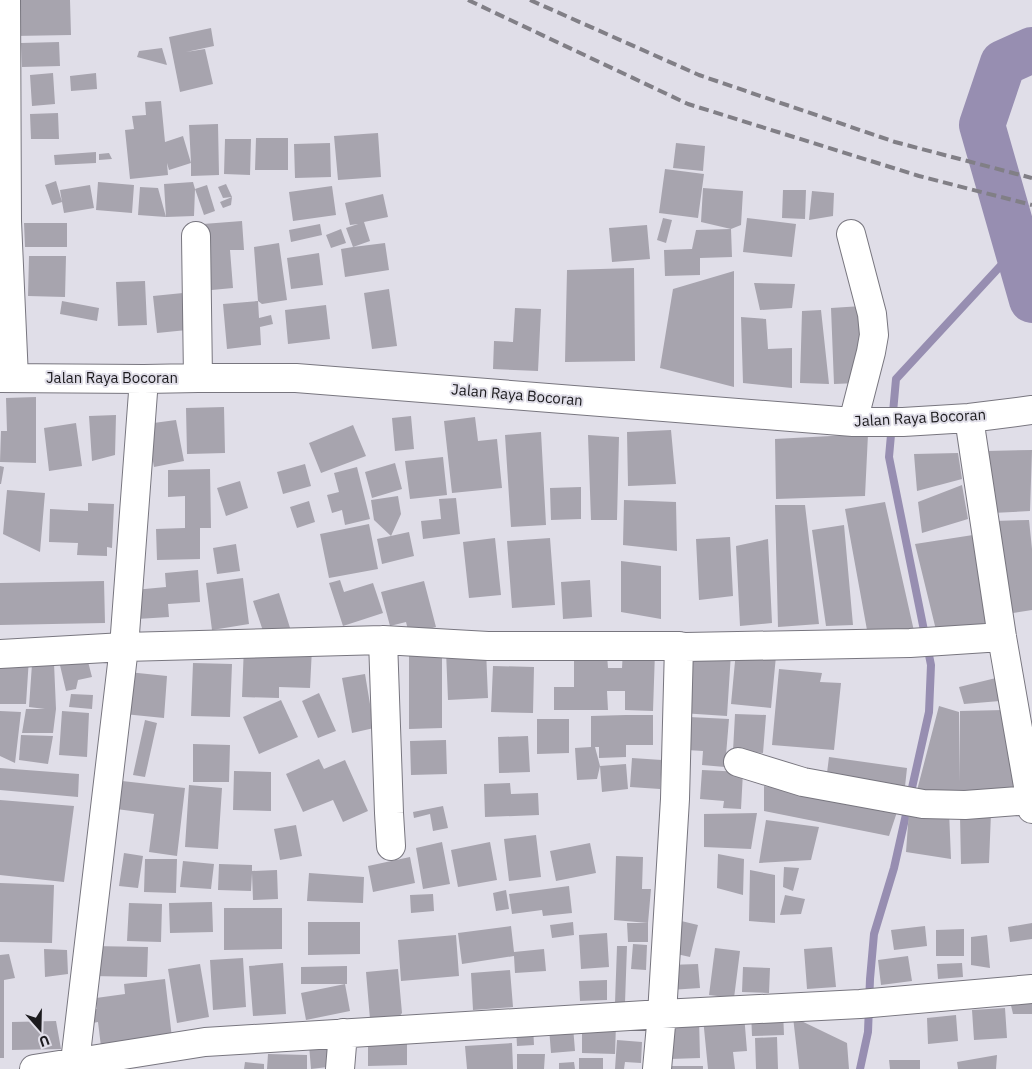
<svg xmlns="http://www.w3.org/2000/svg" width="1032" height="1069" viewBox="0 0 1032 1069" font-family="'IBM Plex Sans',sans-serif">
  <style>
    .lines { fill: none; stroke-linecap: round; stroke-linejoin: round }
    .stream { stroke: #978eb1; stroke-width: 8 }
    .river { stroke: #978eb1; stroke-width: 46 }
    .building { fill: #a7a4ae }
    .minor-casing { stroke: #78767f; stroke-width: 30 }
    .minor { stroke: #fff; stroke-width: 28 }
    .rail { stroke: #817f86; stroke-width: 4; stroke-dasharray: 10 5; stroke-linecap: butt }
    .labels { text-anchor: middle; stroke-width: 4; stroke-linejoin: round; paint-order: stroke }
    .street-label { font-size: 15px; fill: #1c1b1e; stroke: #e0dee8 }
  </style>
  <rect width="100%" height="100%" fill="#e0dee8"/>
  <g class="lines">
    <path class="stream" d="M860 1069 868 1032 870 979 874 934 894 868 929 712 931 665 889 457 896 379 1017 248"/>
    <path class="river" d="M1032 50 1003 63 982 125 1032 300"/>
  </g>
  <path class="building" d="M13 0H70L71 35 14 36Z
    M211 28 214 46 186 52 205 49 213 84 180 92 169 37Z
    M59 42 60 66 22 67 21 43Z
    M162 48 167 65 137 57 139 51Z
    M53 73 55 104 32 106 30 75Z
    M96 73 97 89 71 91 70 76Z
    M161 101 165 142 183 136 191 163 189 125 218 124 219 175 191 176V163L169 170 167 163 168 175 130 179 125 130 134 129 132 116 146 115 145 102Z
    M58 113 59 139H31L30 114Z
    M378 133 381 177 338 180 334 136Z
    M256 138H288V170H255Z
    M225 139H251L250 175 224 174Z
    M330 143 331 177 295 178 294 144Z
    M676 143 705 146 703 171 673 168Z
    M96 152V163L55 165 54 155Z
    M109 153 112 159 99 160V154Z
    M665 169 704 174 698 218 659 213Z
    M56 181 62 202 60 190 90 185 94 208 64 213 62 202 52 205 45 185Z
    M98 182 134 185 132 213 96 210Z
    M193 182 195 189 207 185 215 211 204 215 195 189 194 216 166 217 164 184Z
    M226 184 232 197 223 198 218 187Z
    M332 186 336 215 293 221 289 192Z
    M140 187 158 188 166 217 138 215Z
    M703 188 743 191 741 225 731 229 701 222Z
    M783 190H806L805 219 782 218Z
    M812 191 834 193 833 216 809 220Z
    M383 194 388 217 364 222 370 241 353 247 346 228 358 224 350 225 345 203Z
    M232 197 231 205 223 208 220 202Z
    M663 218 672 220 666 243 657 240Z
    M747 218 796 224 792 257 743 252Z
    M242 221 244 250H230L233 288 201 291 205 252 203 224Z
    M24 223H67V247H25Z
    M320 224 322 235 291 242 289 230Z
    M647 225 650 259 612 262 609 228Z
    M341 229 346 243 331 248 326 235Z
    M731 229 732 257 700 258V275L665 276 664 250 692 249 696 230Z
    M279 243 287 300 262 304 258 301 254 247Z
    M385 243 389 270 345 277 341 249 353 247Z
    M319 253 323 285 291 289 287 258Z
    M29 256H66L65 297 28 296Z
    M634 268 635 361 565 362 567 270Z
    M734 271V387L660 368 673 289Z
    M145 281 147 325 118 326 116 282Z
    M754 283 795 284 792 308 760 310Z
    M389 289 397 346 372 349 364 293Z
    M183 293 187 330 157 333 153 296Z
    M62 301 99 308 97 321 60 314Z
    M258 301 259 318 271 315 273 324 260 327 261 345 227 349 223 304Z
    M326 305 330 339 288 344 285 310Z
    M862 306 858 383 834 384 831 308Z
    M515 308 541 309 538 371 493 369 494 341 513 342Z
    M821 310 829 384 800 383 802 311Z
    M741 317 766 319 768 349 792 348V388L743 383Z
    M36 397V463L0 462 1 431H7L6 398Z
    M224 407 225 453 187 454 186 408Z
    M116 415 115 455 92 461 89 416Z
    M411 416 414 449 395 451 392 418Z
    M475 417 478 441 497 439 502 488 452 493 444 421Z
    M176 420 184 461 154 467 146 424Z
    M76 423 82 466 49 471 44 428Z
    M353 425 366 456 321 473 309 443Z
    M671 430 676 484 628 486 627 432Z
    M541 432 546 525 511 527 505 435Z
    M868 434 865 496 776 499 775 439Z
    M588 435 619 437 617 520H591Z
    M1032 450 1030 511 992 513 987 451Z
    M958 453 962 479 917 491 914 454Z
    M443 457 447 495 410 499 405 461Z
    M395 463 402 489 372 498 365 472Z
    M305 464 311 486 283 494 277 472Z
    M0 466 4 467 1 484H0Z
    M357 467 370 519 345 525 342 510 332 513 327 495 339 492 334 473Z
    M210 469 211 528H200V559L157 560 156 529 185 528V496L168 497V470Z
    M240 481 248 508 226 516 217 488Z
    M962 485 968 519 922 533 918 502Z
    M581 487V519L551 520 550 488Z
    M7 490 45 493 40 552 3 534Z
    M398 496 401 514 391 536 374 520 371 500Z
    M456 498 460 534 423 539 421 521 441 519 439 499Z
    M624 500 676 502 677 551 623 545Z
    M309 501 315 522 297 528 290 507Z
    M885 502 914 631 867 630 845 509Z
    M88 503 114 504 112 548 107 547V556L77 555 78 543 49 542 50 509 88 511Z
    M775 505H805L819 624 778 627Z
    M1029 520 1032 549V610L1006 614 993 521Z
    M369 524 378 569 329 578 320 534Z
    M844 525 853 625 826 626 812 530Z
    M409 532 414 556 382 564 377 539Z
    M973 535 990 628 936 630 915 544Z
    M730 537 733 596 699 600 696 539Z
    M495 538 501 595 469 598 463 542Z
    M550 538 555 605 512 608 507 541Z
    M768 539 772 623 740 626 736 546Z
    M236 544 240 571 217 574 213 548Z
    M621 561 661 566V619L621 612Z
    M198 570 200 602 168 604 169 617 137 619 134 590 166 587 165 573Z
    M243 578 249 624 212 630 206 583Z
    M340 580 344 592 373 583 383 613 343 626 329 583Z
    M590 580 592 617 563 619 561 582Z
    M104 581 105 623 0 625V583Z
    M424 581 436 627 409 634 406 622 390 626 381 592Z
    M279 593 291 631 266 640 253 601Z
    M244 645 312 648 310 688 279 687V698L242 697Z
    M486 650 488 698 448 700 446 651Z
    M623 650 655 652 653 711 625 710V691H607L608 710H554V687H574V656L607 655 608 668H622Z
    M685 650 731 653 727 716 681 713Z
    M736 651 776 656 771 708 731 704Z
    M409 653H442V728L409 729Z
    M86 654 92 677 78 680 76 689 66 691 59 661Z
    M29 658 26 704H0V662Z
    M54 663 56 709 53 733H22L26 709H45L29 707 32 664Z
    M193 663 232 664 230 717 191 716Z
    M493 666 534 667 533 713 491 712Z
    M779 669 822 673 820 682 841 683 834 750 772 745Z
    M128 672 167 676 164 718 124 714Z
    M365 674 374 728 352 733 342 678Z
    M996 678 1000 701 964 704 959 687Z
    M319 693 336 731 318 738 302 701Z
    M71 694 93 695 92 709 69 707Z
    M281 700 298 737 259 754 243 717Z
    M939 706 959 712 960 782V711L1004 710 1015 797 915 798Z
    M0 711 21 712 15 763 0 756Z
    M62 711 89 713 87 757 59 755Z
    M735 714 766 715 763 753 733 751Z
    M626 715H653V745H626V757L599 758V747H595L600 766 597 779 577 780 575 748 591 747V716Z
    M689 717 729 719 725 767 702 765 703 751 687 750Z
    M537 719H569V753L537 754Z
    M145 720 157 723 145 777 133 775Z
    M21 735 53 736 48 764 19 760Z
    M528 736 530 772 499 773 498 737Z
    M446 740 447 774 411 775 410 741Z
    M193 744 230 745 229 782H193Z
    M829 757 907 768 904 796 826 781Z
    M632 758 662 760 660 789 630 787Z
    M319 759 324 769 345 760 368 811 343 822 333 800 303 812 286 774Z
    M626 764 628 789 602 792 600 766Z
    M0 768 79 774 78 797 0 790Z
    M702 770 743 772 741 809 723 808 724 801 700 799Z
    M234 771 271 772V811L233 810Z
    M113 780 185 788 177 856 149 852 154 814 109 808Z
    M510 783 511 794 538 793 539 815 485 817 484 784Z
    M189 785 222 788 218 849 185 847Z
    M764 786 900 803 889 836 764 811Z
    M0 800 74 806 64 882 0 875Z
    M443 806 448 828 433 831 430 814 414 818 413 812Z
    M909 811H949L951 859 906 852Z
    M757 813 751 849 704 847V814Z
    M991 813 989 863 961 864 960 816Z
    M766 820 819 827 811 860 759 863Z
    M296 825 302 856 280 860 274 829Z
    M536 835 541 877 509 881 504 839Z
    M442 842 450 884 423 889 416 848Z
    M490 842 497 880 458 887 451 850Z
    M590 843 596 873 556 881 550 851Z
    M124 853 143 856 138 888 119 886Z
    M718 854 744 859 743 895 717 888Z
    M616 856 643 857 642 889H651L648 923V942H628L627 923H648L614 920Z
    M410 857 415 883 373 892 368 866Z
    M145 859H177L176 893 144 892Z
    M183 861 214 864 211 889 180 887Z
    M219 864 252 865V871L277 870 278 899 253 900 252 873 251 891 218 890Z
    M784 867 799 868 793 891 783 887Z
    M750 870 775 875V923L749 921Z
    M309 873 364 877 363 903 307 901Z
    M0 883 54 885 52 943 0 942Z
    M569 886 572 913 543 916 542 910 512 914 509 894Z
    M506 890 509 909 496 911 493 893Z
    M433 894 434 911 411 913 410 895Z
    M785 895 805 899 801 914 780 915Z
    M212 902 213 932 170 933 169 903Z
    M129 903 162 904 161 942 127 941Z
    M224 908H282V949L224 950Z
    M677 920 698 925 690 957 668 952Z
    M308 922H360V954L308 955Z
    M573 922 574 935 552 938 550 925Z
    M1032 923V939L1010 942 1008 927Z
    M511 926 514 952 544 949 546 971 515 973 514 956 462 964 458 933Z
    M925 926 927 946 894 950 891 930Z
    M964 929V956H936V930Z
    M607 933 609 967 581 969 579 935Z
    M456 935 459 976 401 981 398 940Z
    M987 935 990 968 971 965V937Z
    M633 944 647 945 646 970 631 969Z
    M92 946 148 947 147 977 91 976Z
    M617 946H627L625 1003H615Z
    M832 947 836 987 807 989 804 949Z
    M715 948 740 951 734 998 709 995Z
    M44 949 67 950 68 974 45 977Z
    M9 954 15 978 4 980V1058H0V955Z
    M908 956 912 981 881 985 878 960Z
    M243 958 246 1007 213 1010 210 960Z
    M283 963 286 1014 253 1016 249 966Z
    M962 963 963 977 938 979 937 964Z
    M200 964 209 1017 177 1023 168 969Z
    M698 964 700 988 670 990 668 965Z
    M347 966V984H301V967Z
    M743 967 770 968 769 993 742 992Z
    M398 969 402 1013 399 1017 370 1019 366 972Z
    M510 970 513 1007 473 1010 471 973Z
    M165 979 173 1046 102 1055 98 1022 87 1024 85 1010 97 1009 96 998 125 994 124 984Z
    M607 980V1000L580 1001 579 981Z
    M345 984 350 1011 306 1020 301 993Z
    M1032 996V1014H1013L1009 997Z
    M1005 1008 1007 1038 974 1040 972 1010Z
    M783 1010 784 1035 752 1036 751 1011Z
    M744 1014 747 1051 733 1052 735 1069H708L703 1018Z
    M956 1015 958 1041 928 1044 927 1018Z
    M793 1017 847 1043 849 1069H799Z
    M699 1018 700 1058 670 1059 669 1019Z
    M56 1021 61 1049 12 1050V1022Z
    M582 1023 616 1024 615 1054 582 1053Z
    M533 1026 534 1045 517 1046 516 1027Z
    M573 1026 575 1051 551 1053 549 1028Z
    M777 1037 778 1069H756L755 1038Z
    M368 1038H407V1065L368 1066Z
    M617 1040 642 1042 641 1063 625 1062 624 1069H615Z
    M334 1043 336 1066 311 1069 309 1045Z
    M512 1043 513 1069H467L465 1046Z
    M268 1054 307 1055V1069H267Z
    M517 1054H545L544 1069H517Z
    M997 1055 996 1069H958L957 1062Z
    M579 1058H603V1069H579Z
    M889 1060H920V1069H890Z
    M245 1062 264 1064V1069H244Z
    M574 1062 575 1069H559V1063Z
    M670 1066H703V1069H670Z"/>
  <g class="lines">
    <g class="minor-casing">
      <path id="minor" d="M6 0 7 221 14 378
        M851 234 872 314 874 335 871 352 853 422
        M196 236 198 378
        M0 378 144 379 198 378H296L853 422H903L969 418 1032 410
        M969 418 1002 637 1032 809
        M383 640 389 813 391 846
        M0 654 124 647 383 640 488 646H679L685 647 910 643 1002 637
        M738 762 803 782 923 804 965 805 1031 800
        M75 1062 124 647 144 379
        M34 1069 205 1042 662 1014 860 1004 1032 989
        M340 1069 343 1033
        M657 1069 662 1014 675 799 679 646"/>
    </g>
    <use href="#minor" class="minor"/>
    <path class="rail" d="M468 0 688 104 919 176 1032 205
      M530 0 699 75 895 142 1032 178"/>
  </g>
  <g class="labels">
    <g class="street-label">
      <text x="112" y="383">Jalan Raya Bocoran</text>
      <text transform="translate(517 395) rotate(5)" y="5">Jalan Raya Bocoran</text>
      <text transform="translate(920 418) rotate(-3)" y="5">Jalan Raya Bocoran</text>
    </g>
  </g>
  <g transform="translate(40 1029) rotate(160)" stroke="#e0dee8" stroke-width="4" paint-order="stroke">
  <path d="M0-4L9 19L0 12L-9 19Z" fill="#1c1b1e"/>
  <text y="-8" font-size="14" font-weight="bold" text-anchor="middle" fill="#1c1b1e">U</text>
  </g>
</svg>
